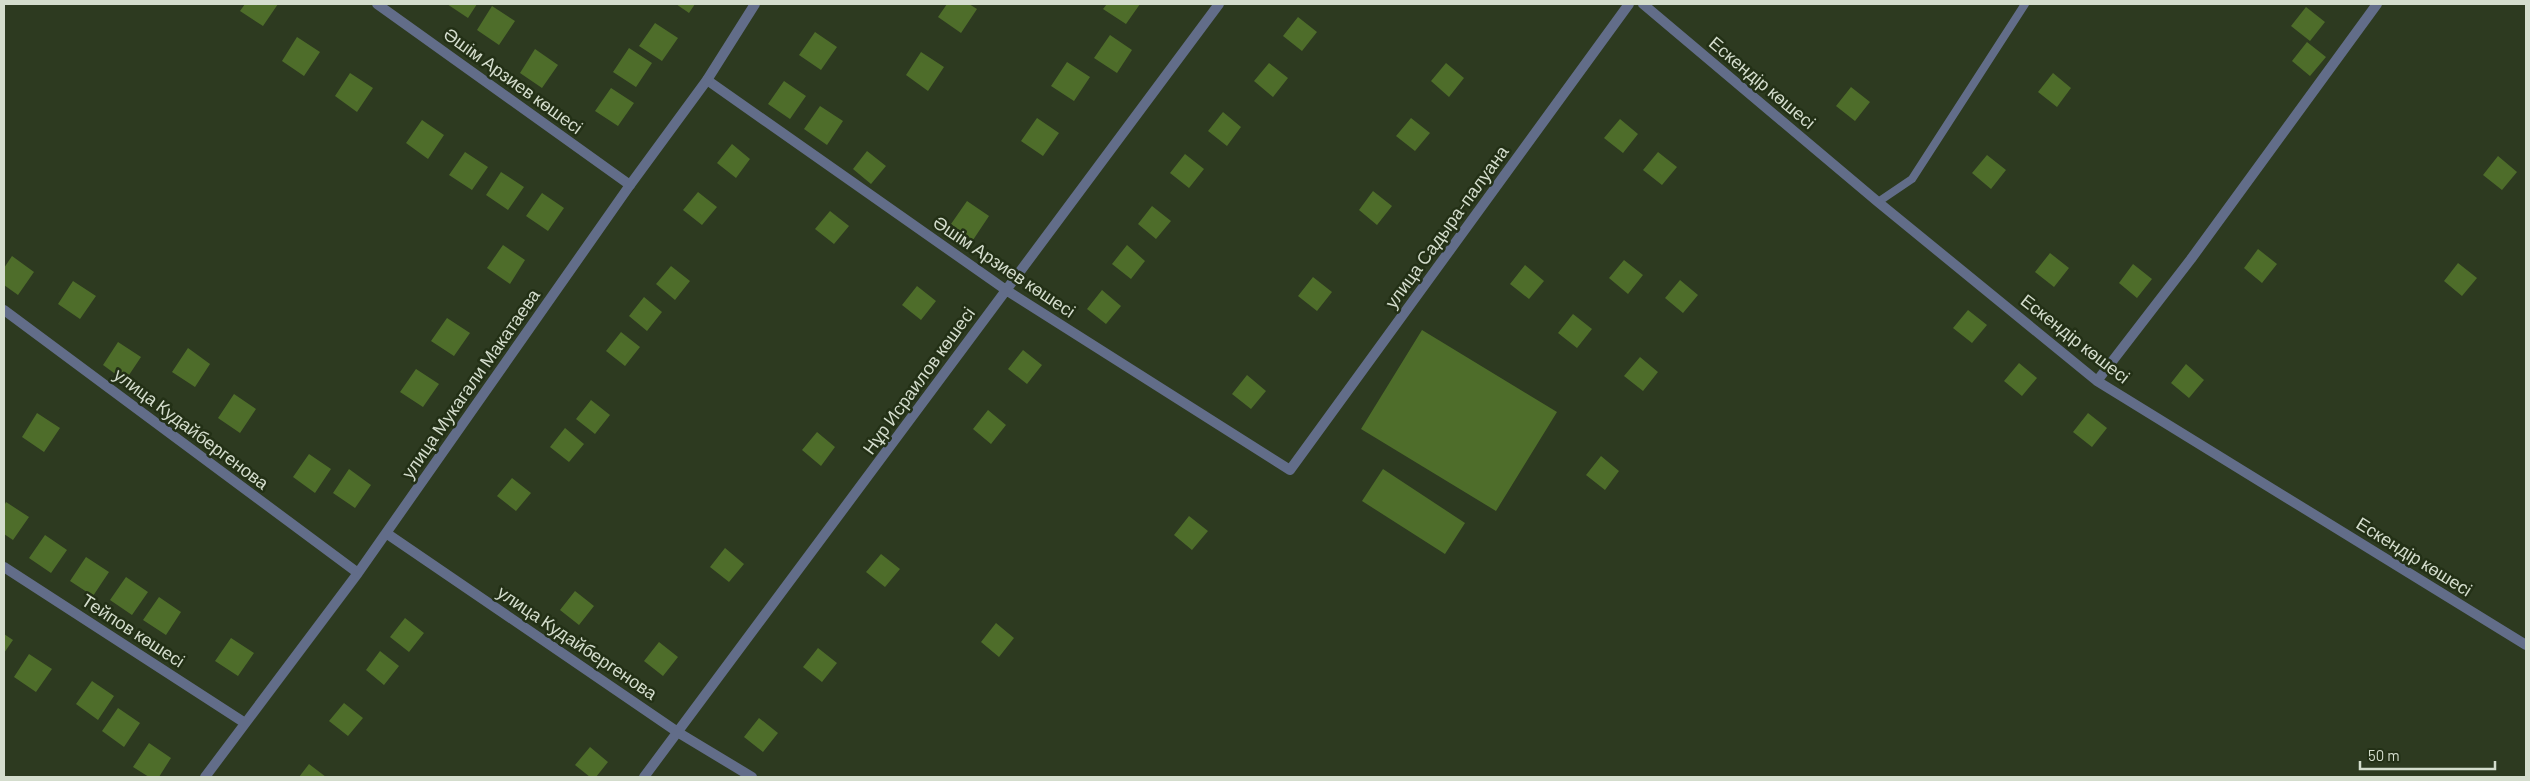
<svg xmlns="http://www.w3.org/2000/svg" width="2530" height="781" viewBox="0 0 2530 781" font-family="Barlow,sans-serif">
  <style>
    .building { fill: #4e6d2a }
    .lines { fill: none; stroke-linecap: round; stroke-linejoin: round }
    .service { stroke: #626d89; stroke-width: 8 }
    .minor { stroke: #626d89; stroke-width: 10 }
    .tertiary { stroke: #626d89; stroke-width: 10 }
    .labels { text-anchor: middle; stroke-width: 5; stroke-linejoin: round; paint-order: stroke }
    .street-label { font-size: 18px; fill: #d4ddcd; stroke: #233016 }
  </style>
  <rect width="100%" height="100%" fill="#2d3a20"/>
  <path class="building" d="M245 4H278L263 26 240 11Z
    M447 4H477L468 18Z
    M676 4H695L689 13Z
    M947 4H969L977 9 961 33 938 17Z
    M1107 4H1140L1126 24 1103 9Z
    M492 6 515 21 499 45 477 30Z
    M2306 7 2325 22 2310 41 2291 26Z
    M1298 17 1317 32 1302 51 1283 36Z
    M655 23 678 38 662 61 639 46Z
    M815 32 837 47 821 70 799 55Z
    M1110 35 1132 50 1117 73 1094 58Z
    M297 37 320 52 304 76 282 61Z
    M2307 42 2326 57 2310 76 2292 61Z
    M629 48 652 63 636 87 613 72Z
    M535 49 558 65 542 88 520 73Z
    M921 52 944 67 928 91 906 75Z
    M1067 62 1090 77 1074 101 1051 86Z
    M1269 63 1288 78 1273 97 1254 81Z
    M1446 63 1464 78 1449 97 1431 81Z
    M350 73 373 88 357 112 335 96Z
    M2053 73 2071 88 2057 107 2038 92Z
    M784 81 806 96 790 119 768 104Z
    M1851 87 1870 102 1855 121 1836 106Z
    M611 88 634 103 618 126 595 111Z
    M820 106 843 121 827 145 804 129Z
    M1223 112 1241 127 1227 146 1208 131Z
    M1037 118 1059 133 1043 156 1021 141Z
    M1411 118 1430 133 1415 151 1396 136Z
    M1620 119 1638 134 1623 153 1604 138Z
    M422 120 444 135 428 159 406 143Z
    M732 144 750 159 736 178 717 163Z
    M867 151 886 166 871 184 853 169Z
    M465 152 488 167 472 190 449 175Z
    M1658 152 1677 167 1662 185 1643 170Z
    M1185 154 1204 169 1189 188 1170 173Z
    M1987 155 2006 170 1991 189 1972 173Z
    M2498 156 2517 172 2502 190 2483 175Z
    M501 172 524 187 508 210 486 195Z
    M1373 191 1392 206 1377 225 1359 210Z
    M698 192 717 207 702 225 683 210Z
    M542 193 564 208 548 231 526 216Z
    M967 201 989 216 973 240 951 224Z
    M1152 206 1171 221 1156 239 1138 224Z
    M830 211 849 226 834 244 815 229Z
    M503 245 525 260 510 284 487 268Z
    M1127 245 1145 261 1131 279 1112 264Z
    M2258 249 2277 264 2262 283 2244 268Z
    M2050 253 2069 268 2054 287 2035 272Z
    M12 256 34 272 18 295 4 285V268Z
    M1624 260 1643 275 1628 294 1609 278Z
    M2458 263 2477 278 2462 296 2444 281Z
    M2133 264 2152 279 2137 298 2119 283Z
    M1525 265 1544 281 1529 299 1510 284Z
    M671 266 690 281 675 300 656 284Z
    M1313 277 1332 292 1317 311 1298 296Z
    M1680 280 1698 295 1683 313 1665 298Z
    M73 281 96 296 80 319 58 304Z
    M917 286 936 301 921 320 902 305Z
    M1102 290 1121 306 1106 324 1087 309Z
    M644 297 662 312 647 331 629 316Z
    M1968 310 1987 325 1972 343 1953 328Z
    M1573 314 1592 329 1577 348 1558 333Z
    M447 318 470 333 454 356 431 341Z
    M1422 330 1557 412 1496 511 1361 429Z
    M621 332 640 347 625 366 606 351Z
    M118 342 141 357 125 381 103 365Z
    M188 348 210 364 195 387 172 372Z
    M1023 350 1042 365 1027 384 1008 369Z
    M1640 357 1658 372 1643 391 1624 376Z
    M2019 363 2037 378 2022 396 2004 381Z
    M2186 364 2204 380 2189 398 2171 383Z
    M416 369 439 384 423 407 400 392Z
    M1247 375 1266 391 1251 409 1232 394Z
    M234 394 256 409 240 433 218 418Z
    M591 400 610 415 595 434 576 419Z
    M988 410 1006 425 991 444 973 429Z
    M37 413 60 428 44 452 22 437Z
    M2088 413 2107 428 2092 447 2073 432Z
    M565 428 584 444 569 462 550 447Z
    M817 432 835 447 821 466 802 450Z
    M309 454 331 469 315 493 293 477Z
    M1601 456 1619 471 1605 490 1586 475Z
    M349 469 371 485 355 508 333 493Z
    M1383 469 1465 523 1445 554 1362 501Z
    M512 478 531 493 516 511 497 496Z
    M6 502 29 517 13 540 4 534V506Z
    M1189 516 1208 531 1192 550 1174 535Z
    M45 535 67 550 51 573 29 558Z
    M725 548 744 564 729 582 710 567Z
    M881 554 900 569 885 587 866 572Z
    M86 557 109 572 93 596 70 581Z
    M126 577 148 592 132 615 110 600Z
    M575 591 594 606 579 625 560 610Z
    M159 597 181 612 166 635 143 620Z
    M405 618 424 633 409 652 390 637Z
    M996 623 1014 638 999 657 981 642Z
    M4 634 13 640 4 653Z
    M231 638 254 653 238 676 215 661Z
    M659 642 678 657 663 676 644 661Z
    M818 648 837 663 822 682 803 667Z
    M380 651 399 666 384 685 366 670Z
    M29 654 52 669 36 692 14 677Z
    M92 681 114 696 98 720 76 704Z
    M344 703 363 718 348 736 329 721Z
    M118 708 140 723 124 747 102 731Z
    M759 718 778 733 763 752 744 737Z
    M149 743 171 758 159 777H149L133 767Z
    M590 747 608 762 596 777H590L575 765Z
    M309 764 326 777H299Z"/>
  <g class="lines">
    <path class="service" d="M1878 202 1912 179 2025 4"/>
    <path class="minor" d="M1643 4 1878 202 2097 381 2526 645
      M707 80 1006 290 1290 470 1629 4
      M4 310 358 573
      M2097 381 2191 259 2377 4
      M386 533 679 733 752 777
      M4 567 245 723
      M205 777 358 573 630 185
      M644 777 1219 4"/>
    <path class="tertiary" d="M377 4 630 185 707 80 755 4"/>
  </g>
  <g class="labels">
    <g class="street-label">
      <text transform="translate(513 81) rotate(36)" y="6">Әшім Арзиев көшесі</text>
      <text transform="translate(1762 83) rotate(40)" y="6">Ескендір көшесі</text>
      <text transform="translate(1447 227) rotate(-54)" y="6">улица Садыра-палуана</text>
      <text transform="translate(1004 267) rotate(34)" y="6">Әшім Арзиев көшесі</text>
      <text transform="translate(2075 339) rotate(38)" y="6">Ескендір көшесі</text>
      <text transform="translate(919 381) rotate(-54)" y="6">Нұр Исраилов көшесі</text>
      <text transform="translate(471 384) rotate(-55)" y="6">улица Мукагали Макатаева</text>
      <text transform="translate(191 429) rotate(37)" y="6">улица Кудайбергенова</text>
      <text transform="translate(2414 557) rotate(32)" y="6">Ескендір көшесі</text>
      <text transform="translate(133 631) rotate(33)" y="6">Тейпов көшесі</text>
      <text transform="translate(577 643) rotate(34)" y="6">улица Кудайбергенова</text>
    </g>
  </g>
  <rect width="2530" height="781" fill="none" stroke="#d4ddcd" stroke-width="10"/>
  <path d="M2360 761v8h135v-8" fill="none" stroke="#d4ddcd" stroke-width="2.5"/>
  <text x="2368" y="761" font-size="15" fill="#d4ddcd" stroke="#233016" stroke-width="4" paint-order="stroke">50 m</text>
</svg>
